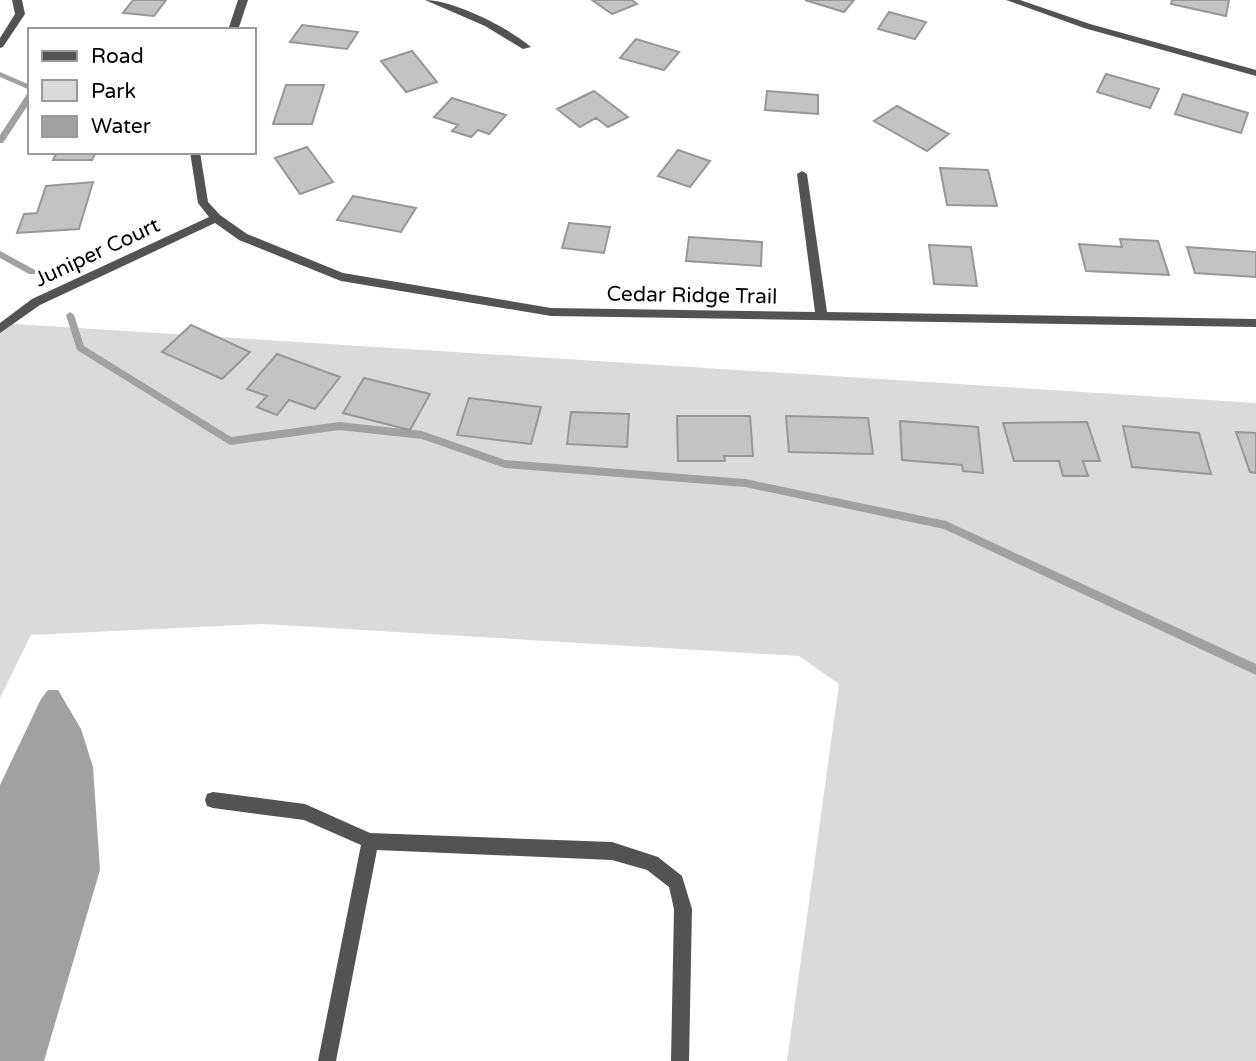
<svg xmlns="http://www.w3.org/2000/svg" width="1256" height="1061" viewBox="0 0 1256 1061" font-family="'Varela Round',sans-serif">
  <style>
    .green { fill: #dadada }
    .water { fill: #a1a1a1 }
    .lines { fill: none; stroke-linecap: round; stroke-linejoin: round }
    .stream { fill: #a1a1a1; fill-rule: evenodd }
    .building { fill: #c3c3c3; stroke: #979797; stroke-width: 2 }
    .lane { fill: #535353; fill-rule: evenodd }
    .street { fill: #535353; fill-rule: evenodd }
    .labels { text-anchor: middle; stroke-width: 5; stroke-linejoin: round; paint-order: stroke }
    .street-label { font-size: 21px; fill: #000; stroke: #fff }
  </style>
  <rect width="100%" height="100%" fill="#fff"/>
  <path class="green" d="M0 323 1256 403V1061H787L839 684 799 656 263 624 31 635 0 698Z"/>
  <path class="water" d="M48 690H58L81 729 93 767 100 870 44 1061H0V785L41 699Z"/>
  <g class="lines">
    <path class="stream" d="M0 72 30 85V90L0 77Z
      M27 94H30V102L3 143H0V135Z
      M0 251 35 270V274H29L0 258Z
      M70 312 74 315 84 346 231 437 339 422 422 431 505 460 745 479 946 521 1256 664V675L944 529 745 487 505 468 422 439 339 430 230 445 77 350 66 315Z"/>
  </g>
  <path class="building" d="M133 0H166L154 16 123 13Z
    M592 0H632L637 4 612 14Z
    M805 0H854L844 12Z
    M1172 0H1229L1226 16 1171 4Z
    M889 12 926 22 915 39 878 29Z
    M302 25 358 32 347 49 290 42Z
    M636 39 679 52 664 70 620 58Z
    M412 51 437 82 406 92 381 61Z
    M1106 74 1159 89 1150 108 1097 92Z
    M286 85H324L312 124H273Z
    M594 91 628 117 608 127 596 118 580 127 557 109Z
    M767 91 818 95V114L765 110Z
    M1183 94 1248 113 1241 133 1175 114Z
    M452 98 506 115 489 134 478 130 471 137 452 131 458 125 434 117Z
    M897 106 949 134 927 151 874 121Z
    M307 147 333 182 300 194 275 158Z
    M678 150 710 161 690 187 658 176Z
    M57 152H96L92 160H53Z
    M940 168 988 170 997 206 947 205Z
    M93 182 79 229 17 233 24 214 37 213 46 186Z
    M353 196 416 208 401 232 337 220Z
    M569 223 610 227 604 253 562 248Z
    M689 237 762 242 761 266 686 261Z
    M1120 239 1158 241 1169 275 1086 271 1079 244 1122 247Z
    M929 245 971 247 977 286 934 284Z
    M1187 247 1256 252V277L1195 273Z
    M191 325 250 352 222 379 162 352Z
    M277 354 340 377 315 409 289 400 277 415 257 407 267 396 247 389Z
    M364 378 430 394 410 430 343 413Z
    M469 398 541 407 531 444 457 435Z
    M571 412 629 414 627 447 567 444Z
    M677 416H750L753 456H724L725 461H678Z
    M786 416 868 418 873 454 789 452Z
    M900 421 978 427 983 473 963 471 962 465 902 460Z
    M1087 422 1100 461H1083L1088 476H1063L1059 461H1014L1003 423Z
    M1123 426 1199 433 1211 474 1132 467Z
    M1236 432 1256 433V473L1250 472Z"/>
  <g class="lines">
    <path class="lane" d="M213 792 305 804 370 833 612 842 658 857 682 876 692 909 689 1061H671L674 909 669 887 647 870 612 860 377 850 336 1061H318L361 845 304 820 213 808 207 806 205 800 207 794Z"/>
    <path class="street" d="M12 0H22L25 14 3 47 0 48V38L15 14Z
      M238 0H248L238 30H228Z
      M425 0C454 0 509 28 531 47L523 49 485 26Z
      M1006 0H1020L1090 24 1256 70V76L1084 28Z
      M190 152H200L208 202 220 215 247 234 343 273 551 308 815 312 797 174 802 171 807 174 827 312 1256 319V327L551 316 341 281 239 240 215 223 40 305 0 333V323L32 299 209 217 198 203Z"/>
  </g>
  <g class="labels">
    <g class="street-label">
      <text transform="translate(97 252) rotate(-25)" y="7">Juniper Court</text>
      <text transform="translate(692 295) rotate(1)" y="7">Cedar Ridge Trail</text>
    </g>
  </g>
  <rect x="28" y="28" width="228" height="126" fill="#ffffff" stroke="#999999" stroke-width="2"/>
  <rect x="42" y="51" width="35" height="10" fill="#535353" stroke="#999999" stroke-width="2"/>
  <text x="91" y="63" font-size="21" fill="#000000">Road</text>
  <rect x="42" y="80" width="35" height="21" fill="#dadada" stroke="#999999" stroke-width="2"/>
  <text x="91" y="98" font-size="21" fill="#000000">Park</text>
  <rect x="42" y="116" width="35" height="21" fill="#a1a1a1" stroke="#999999" stroke-width="2"/>
  <text x="91" y="133" font-size="21" fill="#000000">Water</text>
</svg>
